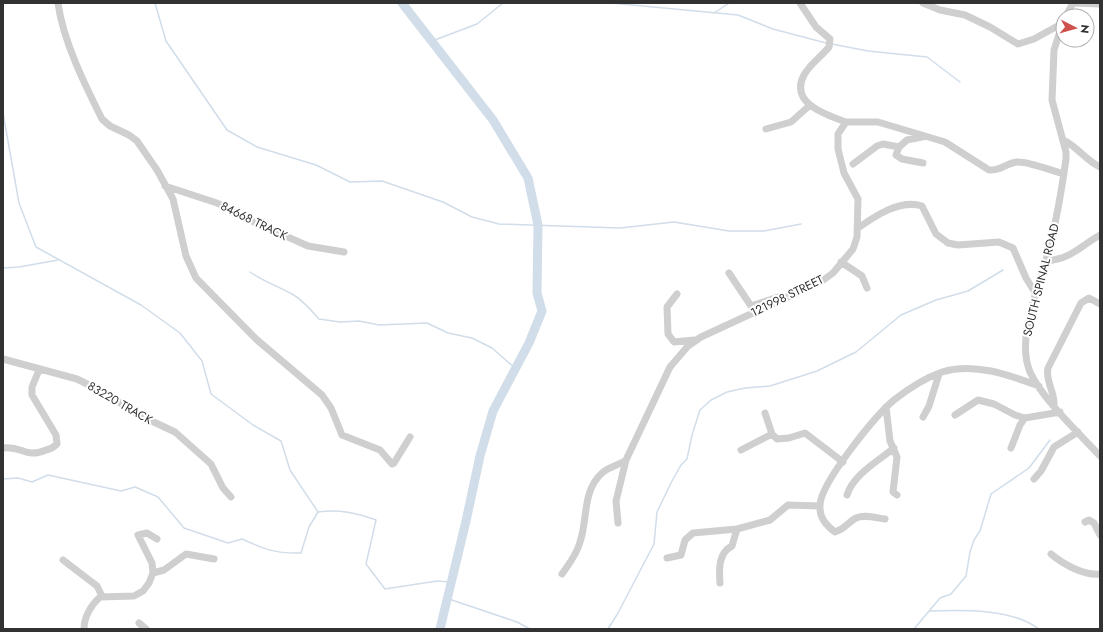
<svg xmlns="http://www.w3.org/2000/svg" width="1103" height="632" viewBox="0 0 1103 632" font-family="Jost,sans-serif">
  <style>
    .lines { fill: none; stroke-linecap: round; stroke-linejoin: round }
    .stream { stroke: #d1dde9; stroke-width: 1.5 }
    .river { stroke: #d1dde9; stroke-width: 9 }
    .minor { stroke: #cfcfcf; stroke-width: 7 }
    .labels { text-anchor: middle; stroke-width: 4; stroke-linejoin: round; paint-order: stroke }
    .street-label { font-size: 12px; fill: #323232; stroke: #fff }
  </style>
  <rect width="100%" height="100%" fill="#fff"/>
  <g class="lines">
    <path class="stream" d="M155 3 166 41 227 130 257 147 316 165 350 182 382 181 443 202 472 217 499 224 620 228 674 222 729 231H764L801 224
      M611 3 738 15 773 29 826 43
      M714 13 729 3
      M432 41 477 24 503 3
      M832 44 868 51 927 57 960 82
      M3 113 19 203 36 247 141 305 180 333 202 361 211 394 253 425 281 441 290 470 318 512
      M3 268 19 267 58 260
      M250 272C263 281 277 286 292 294 303 300 311 310 319 319L340 322 359 321 379 325 427 323 448 333 472 338 492 348 515 368
      M3 479 18 478 32 482 48 475 121 491 135 487 158 497 184 528 228 543 242 539C264 549 276 554 301 553L309 527 318 512C340 509 356 513 376 520L366 564 385 589 437 581 450 582
      M446 598 517 622 530 629
      M929 611C962 610 1011 608 1039 629
      M608 629 618 613 654 544 657 512 672 481 681 465 687 459 692 435 700 410 711 400 727 392 745 388 770 386 817 371 856 352 901 315 936 300 968 291 1003 270
      M914 629 940 598 951 594 966 576 970 552 974 540 980 531 991 494 1029 468 1050 440"/>
    <path class="river" d="M402 3 493 120 528 178 538 225 537 293 542 311 529 343 493 411 480 456 466 521 440 629"/>
    <path class="minor" d="M58 3C63 41 85 85 102 119L110 126 129 135 137 141 157 170 173 199 186 256 196 278 256 339 322 395 331 408 342 435 380 450 392 464 394 463 410 437
      M800 3 816 27 830 39 829 47C821 57 810 64 804 75 789 103 826 115 846 122
      M923 3 940 10 965 15 990 27 1018 44 1034 39 1063 23
      M1072 3 1100 4
      M1066 16 1073 3
      M1063 22 1054 50 1052 100 1066 152V159C1062 188 1057 217 1050 246 1041 282 1015 337 1030 372 1043 400 1079 433 1100 456
      M766 129 791 122 809 106
      M1063 140C1077 146 1085 160 1100 167
      M899 147 896 155 902 159 923 163
      M853 164 877 146 883 144 899 147 907 140 922 137
      M165 186 217 203 254 222 308 246 344 252
      M858 228C875 216 900 199 922 206L936 234 948 243 958 245 999 242 1013 248 1026 278 1036 294
      M1046 261C1071 259 1079 247 1100 235
      M841 262 862 276 867 288
      M729 273 751 306 778 297
      M677 294 667 307 668 334 674 342 694 340
      M3 359 77 379 105 393 139 415 175 432 211 464 223 488 231 497
      M1054 405C1055 392 1045 381 1048 368L1081 303 1089 298 1100 304
      M886 407 890 441 897 457 893 492 897 495
      M765 413 772 434 777 439 789 438 805 433 843 462
      M955 415 978 400 994 404 1015 415 1025 418 1060 412
      M923 417 929 406 939 374
      M3 448C22 445 25 459 46 450 51 449 54 447 57 444L56 435 32 395V387L39 370
      M1011 448 1020 425 1025 418
      M741 450 772 434
      M1034 479 1041 471 1054 447 1078 432
      M847 495C853 475 878 461 894 448
      M885 519C876 518 865 514 856 518 848 522 845 529 835 532 826 525 819 518 820 505 821 482 876 415 894 400 908 389 925 378 942 372 974 362 1009 375 1039 386
      M1085 522 1089 520 1094 523 1100 535
      M618 523 616 501 626 460
      M1051 554C1063 564 1084 576 1100 574
      M667 558 681 555 685 540 693 533 737 529 770 520 788 505 820 506
      M63 560 97 586 102 596
      M153 573 164 570 186 554 214 559
      M562 574C569 564 577 554 580 542 588 519 582 491 602 473 609 466 618 466 626 460L670 367 688 346 701 337 822 281 833 273 853 249 857 237 858 199 844 173 838 149V134L846 122H878L945 142 989 170C1001 171 1006 163 1017 162 1028 161 1052 171 1064 174
      M720 583C719 570 718 553 732 546L737 529
      M139 623 146 629
      M84 629C84 617 91 605 100 597L134 596 143 591 149 583 153 573 152 563 138 535 147 533 157 539"/>
  </g>
  <g class="labels">
    <g class="street-label">
      <text transform="translate(254 221) rotate(26)" y="4">84668 TRACK</text>
      <text transform="translate(1041 280) rotate(-76)" y="4">SOUTH SPINAL ROAD</text>
      <text transform="translate(787 296) rotate(-26)" y="4">121998 STREET</text>
      <text transform="translate(120 403) rotate(30)" y="4">83220 TRACK</text>
    </g>
  </g>
  <rect width="1103" height="632" fill="none" stroke="#323232" stroke-width="8"/>
  <g transform="translate(1075 28) rotate(96)"><circle r="19" fill="#ffffff" stroke="#adadad"/>
  <path d="M0-3L7 15L0 10L-7 15Z" fill="#d0514c"/>
  <text y="-6" font-size="11" font-weight="bold" text-anchor="middle" fill="#323232">N</text>
  </g>
</svg>
